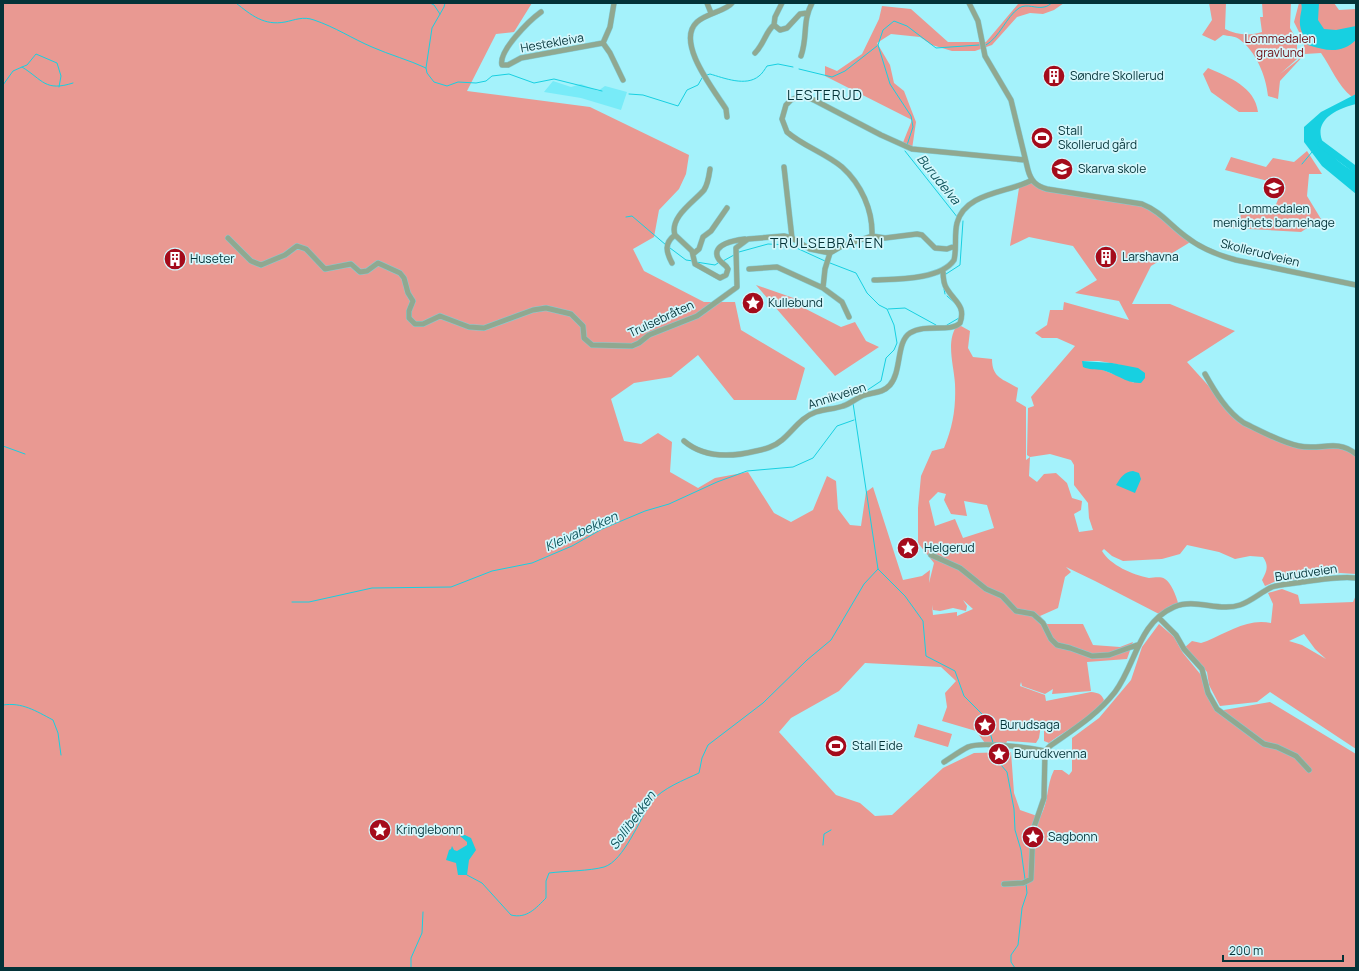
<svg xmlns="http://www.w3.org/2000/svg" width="1359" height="971" viewBox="0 0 1359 971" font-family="Manrope,sans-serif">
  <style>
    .built { fill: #78ebf8 }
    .green { fill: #e99992; fill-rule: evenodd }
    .water { fill: #17d0e1 }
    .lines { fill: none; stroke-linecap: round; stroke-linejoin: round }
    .stream { stroke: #17d0e1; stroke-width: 1 }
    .river { stroke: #17d0e1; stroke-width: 7 }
    .minor-casing { stroke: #84ccd4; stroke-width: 6 }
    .minor { stroke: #90a890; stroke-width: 5 }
    .labels { text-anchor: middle; stroke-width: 3.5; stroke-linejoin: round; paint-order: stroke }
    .park-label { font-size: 12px; fill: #6d0b11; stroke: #d3f7fc }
    .street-label { font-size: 12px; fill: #043338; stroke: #d3f7fc }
    .poi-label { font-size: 12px; fill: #043338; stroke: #d3f7fc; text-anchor: start }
    .water-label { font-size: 13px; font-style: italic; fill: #0d535a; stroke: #d3f7fc }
    .quarter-label { font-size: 14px; letter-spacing: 1px; fill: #043338; stroke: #d3f7fc }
  </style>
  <rect width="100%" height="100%" fill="#a4f2fb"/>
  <path class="built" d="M553 81 571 87 581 84 598 91 605 86 627 92 621 110 581 98 544 92Z"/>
  <path class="green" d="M3 3H532L514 32 496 34 467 91 590 107 689 155 686 174 679 189 659 210 654 237 633 249 644 271 704 302H735L741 330 805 368 796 400H734L698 355 671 377 634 383 611 399 624 441 641 444 658 433 672 442 670 472 698 488 715 478 748 472 774 513 791 522 813 510 827 476 836 481 838 509 850 525 861 526 866 492 873 487 903 580 922 576 930 570 929 583 934 563 918 543V508L921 476 932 451 944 448C953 426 956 408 955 384 954 366 946 343 956 327L961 326 970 331 968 348 973 357 992 359C992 378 1003 379 1018 388L1016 401 1026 407V460L1030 457 1027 455 1028 408 1034 406 1031 397 1075 346 1057 338H1042L1035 333 1047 325 1050 310H1063L1064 302 1129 320 1119 301 1075 293 1097 280 1073 246 1029 237 1010 246 1019 188 1032 180 1040 187 1142 204 1192 241 1151 266 1132 304H1170L1235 331 1187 362 1243 424 1300 449 1337 446 1356 455V574L1340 573 1274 582 1265 586 1262 580C1267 571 1269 566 1263 557L1250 556 1235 559 1219 552 1187 545 1180 554 1162 559 1123 561 1112 556 1104 549 1102 551C1110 565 1133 575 1149 578 1154 578 1160 576 1165 579 1171 583 1176 595 1178 603L1159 614 1095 581 1066 567 1071 572 1065 577 1058 608 1040 616 1047 624H1083L1093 645 1120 647 1133 642 1127 659 1087 662 1091 691 1052 694 1053 689 1045 694 1022 686 1021 682 1020 686 1045 695 1046 701 1091 692C1098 693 1101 693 1104 700 1093 720 1066 729 1049 743L1044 741V724L1041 725 1039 738 1036 743 1007 741 1006 744 985 743 976 731 942 721 947 707 945 693 956 681 941 667 865 663 839 691 791 718 779 732 836 795 860 803 875 816 892 815 943 768 974 753 1011 752 1014 793 1020 810 1040 817C1049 802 1046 786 1054 770H1062L1069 775 1072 771V738L1099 718 1131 680 1142 647 1159 624 1174 637 1183 653 1201 675 1218 711 1270 702 1356 754V968H3ZM1082 361H1099L1121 365 1134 383C1117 374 1099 370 1082 361ZM1050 454 1071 460 1074 465V485L1088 503 1089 518 1093 530 1079 532 1074 514 1081 510 1082 501 1072 498 1067 483 1056 473 1044 474 1037 482 1029 476 1030 457ZM938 492 946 494 944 500 951 514 967 516 964 501 987 505 994 528 963 538 955 519 935 526 929 501ZM963 600 973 609 957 616V612L933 615 932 605 933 610 940 611 953 608 966 611 967 606Z
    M1064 3 1054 10 1043 14 1030 13 1017 17 992 45 975 51H952L932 45 920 37 891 34 877 43 890 65 894 83 904 91 916 122 912 149 902 145 912 120 825 76V66L837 71 862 54 879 19 882 6 911 9 948 42H986L1018 4Z
    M1209 3H1226L1225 29C1236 35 1250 36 1262 32L1260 17H1263L1262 3H1291L1290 28 1297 40V59L1280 74 1298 60 1304 49V42L1294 22 1299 3H1334L1339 10 1356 9V94L1352 97C1338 86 1331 67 1321 53L1305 54 1280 81 1278 99 1268 96C1266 76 1256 51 1239 39 1235 36 1228 36 1223 35L1215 41 1202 35 1212 20Z
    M1208 68C1229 77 1255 87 1258 112H1239L1211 92 1203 74Z
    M1307 151 1322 174H1309L1307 196 1321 219 1301 232 1212 227 1218 221H1240L1241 212 1272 214 1284 185 1225 170 1231 157 1266 167 1273 158 1294 162Z
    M756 285 805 302 804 308 841 327 855 322 866 341 879 347 835 376Z
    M1282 589 1298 595 1300 604 1353 602 1356 595V749L1270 692 1257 702 1220 706 1209 685 1207 672 1184 648 1192 641 1201 643 1207 641C1228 632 1248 618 1271 623L1273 604 1268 593ZM1304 634 1315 649 1326 659 1302 645 1289 641Z
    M918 724 952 734 948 747 914 737Z"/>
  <path class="water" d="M1301 3H1319L1318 20 1324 29 1336 30 1356 26V40C1341 54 1327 51 1308 45 1304 37 1299 29 1300 20 1300 13 1303 9 1301 3Z
    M1356 94V104C1301 118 1317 151 1356 173V194L1322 166 1304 142V127L1321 112Z
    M1082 361 1112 363 1138 368 1145 373V378L1141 383C1127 384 1115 373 1102 370 1094 369 1090 370 1083 367Z
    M1133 471 1139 473 1141 479 1135 493 1116 485C1121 477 1124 472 1133 471Z
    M465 835 471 838 476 850 469 860 467 875H458L456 863 446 860 449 850 451 849 452 846 454 850 457 851 467 845V842L460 836Z"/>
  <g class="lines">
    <path class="stream" d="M236 3C251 15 264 26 285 22 295 20 303 16 314 20 335 27 353 39 372 47 390 55 409 60 426 68L427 73 434 82 447 86 458 82 476 83 486 81 492 76 509 74 534 83 554 79 602 91
      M430 3 434 5 440 14
      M986 45C1000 37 1006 17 1019 8 1027 3 1036 9 1044 7 1047 7 1050 4 1052 3
      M22 67 27 65 36 54 57 63 61 76 59 87
      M426 68 432 28 444 7 445 3
      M799 69 832 77 845 71 877 46
      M707 75 710 74C724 78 746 87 759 76 762 74 765 69 767 66L778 64 793 67
      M3 85 13 71 22 67C43 80 45 92 73 83
      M629 94 643 95 678 106 687 90 698 85 702 78
      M907 145 913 127 911 116 890 84 878 45 883 30 894 21 907 26 936 48 979 45
      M905 151 958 218
      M1302 164 1312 152
      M626 217 632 216 666 245
      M670 248 686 260 693 261
      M739 252 768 244 790 245 825 261
      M723 261 734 255
      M696 262 715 265 718 263
      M830 263 856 273 867 293 879 305 887 309 894 325 897 343 894 350 886 358 881 381 863 393
      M946 274 960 265 963 221
      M944 289 945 294
      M947 296 955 303
      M888 309 905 308 936 325
      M947 325 959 318
      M853 403 878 569 905 596 923 621 926 656 955 671 964 696 986 718 993 743
      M3 446 25 454
      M292 602H309L372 588 451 587 492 571 532 563 572 546 602 529 645 511 669 504 717 482 747 471 793 467 813 458 837 426 854 420
      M3 705C22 702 36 711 53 720L58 733 61 755
      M993 746 1001 765 1007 772 1014 809 1015 830 1021 850 1025 879
      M823 845 824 834 831 830
      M467 875 482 883 511 915C527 919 536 908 546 898V881L549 873C564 871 590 871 604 867 624 861 640 818 652 801 663 788 684 780 699 773L702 758 708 745 763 703 807 660 831 640 864 584 878 569
      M411 968V958L422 933 423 912
      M1015 968 1011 962V955L1018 945 1022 908 1027 893 1026 884"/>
    <path class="river" d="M1321 144 1356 170"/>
    <g class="minor-casing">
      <path id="minor" d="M707 3 711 13
        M782 3 775 17 774 25 780 30 787 28 800 14 807 13
        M969 3 978 21 985 56 1011 100 1028 170C1031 181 1036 186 1047 189L1142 204C1160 211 1170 225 1185 236 1200 248 1217 255 1236 260L1356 285
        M541 12C530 20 498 51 502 65H508L521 58 603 43 610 27 614 3
        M603 43 610 53 623 80
        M755 53C764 44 766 31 774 25
        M801 56C808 36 802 22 812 3
        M727 117 726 109C714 90 675 42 697 22 707 13 726 11 732 3
        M784 167 792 238
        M710 169C709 176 708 184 704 190 695 201 669 217 675 235L692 251 695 264 720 278 726 275 728 269C726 264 720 263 718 258 711 244 736 240 745 239
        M872 236C873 210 861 184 842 167 825 153 803 146 787 132L782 119 786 105 791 100 798 97H804L814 100 881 135 912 149 1025 160
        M228 238 251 261 261 265 285 255 297 246 306 249 325 269 351 264 360 272 367 271 378 263 400 273 404 278 408 293 413 301 409 311V318L415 324H423L440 316 469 327 484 328 533 310 546 308 571 314 583 326 584 338 592 345 632 346 639 343 649 335 697 316 737 287 736 248 748 239 784 236 792 238 810 249 830 253 842 246 872 236 885 238 917 234 922 235 935 248 947 249 955 246
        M693 254 699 249 703 237 711 231 727 208
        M672 263C666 252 664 243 675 235
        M749 269 777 267 823 288 842 302 849 317
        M874 280C895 279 941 280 954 260 957 248 954 235 957 223 965 192 1009 193 1032 180
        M823 288 825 269 830 253
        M1205 374C1215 392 1227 412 1244 423 1261 431 1280 442 1299 446 1321 451 1336 438 1356 454
        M684 441C705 459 732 457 756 451 765 449 774 447 782 440 793 431 801 417 816 412 825 409 835 409 843 406 850 404 855 399 862 396 872 392 882 394 890 385 902 371 896 342 910 333 926 323 950 333 960 323 966 306 955 302 947 289 943 284 943 276 943 270
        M931 555 960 568 986 589 1002 596 1016 611 1033 614 1043 623 1051 639 1057 645 1070 648 1092 656 1109 655 1137 645
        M1159 618 1176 635 1184 649 1202 669 1208 693 1217 709 1264 744 1277 747 1296 756 1309 770
        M944 762C952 757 960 751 968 747 982 741 1030 748 1045 751
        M1004 884 1023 883 1031 879 1033 830 1044 798 1045 751 1050 746C1074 729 1097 715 1115 692 1136 664 1138 623 1174 607 1195 598 1219 612 1240 605 1252 601 1261 592 1272 587 1281 584 1292 584 1302 582 1320 580 1338 576 1356 578"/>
    </g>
    <use href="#minor" class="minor"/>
  </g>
  <defs>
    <g id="building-disc" transform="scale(1.15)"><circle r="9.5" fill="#a40b1b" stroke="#d3f7fc"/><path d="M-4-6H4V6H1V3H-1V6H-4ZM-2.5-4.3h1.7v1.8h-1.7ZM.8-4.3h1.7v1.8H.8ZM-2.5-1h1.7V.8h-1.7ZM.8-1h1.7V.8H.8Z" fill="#fff"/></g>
    <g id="stadium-disc" transform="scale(1.15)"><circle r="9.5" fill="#a40b1b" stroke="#d3f7fc"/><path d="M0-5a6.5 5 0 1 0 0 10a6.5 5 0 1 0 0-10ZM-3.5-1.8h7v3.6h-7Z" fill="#fff"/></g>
    <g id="school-disc" transform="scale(1.15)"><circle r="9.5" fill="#a40b1b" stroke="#d3f7fc"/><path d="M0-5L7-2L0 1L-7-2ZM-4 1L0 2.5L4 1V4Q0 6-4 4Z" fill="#fff"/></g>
    <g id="sight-disc" transform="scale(1.15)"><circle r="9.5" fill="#a40b1b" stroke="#d3f7fc"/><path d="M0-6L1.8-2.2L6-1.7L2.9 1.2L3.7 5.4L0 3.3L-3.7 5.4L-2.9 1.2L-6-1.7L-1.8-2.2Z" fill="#fff"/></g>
  </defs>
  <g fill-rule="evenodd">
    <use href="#building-disc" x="1054" y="76"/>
    <use href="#stadium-disc" x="1042" y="138"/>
    <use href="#school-disc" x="1062" y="169"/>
    <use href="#school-disc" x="1274" y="188"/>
    <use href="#building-disc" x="1106" y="257"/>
    <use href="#building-disc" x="175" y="259"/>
    <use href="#sight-disc" x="753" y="303"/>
    <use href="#sight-disc" x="908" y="548"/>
    <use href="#sight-disc" x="985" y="725"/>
    <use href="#stadium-disc" x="836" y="746"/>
    <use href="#sight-disc" x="999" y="754"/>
    <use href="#sight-disc" x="380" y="830"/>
    <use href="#sight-disc" x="1033" y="837"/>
  </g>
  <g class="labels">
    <g class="park-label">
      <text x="1280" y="43">Lommedalen<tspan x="1280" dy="14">gravlund</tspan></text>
    </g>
    <g class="street-label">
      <text transform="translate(552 43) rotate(-10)" y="4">Hestekleiva</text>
      <text transform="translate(1260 253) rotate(14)" y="4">Skollerudveien</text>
      <text transform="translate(661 319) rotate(-25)" y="4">Trulsebråten</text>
      <text transform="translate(837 396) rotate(-18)" y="4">Annikveien</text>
      <text transform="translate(1306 573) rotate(-8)" y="4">Burudveien</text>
    </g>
    <g class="poi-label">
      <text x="1070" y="80">Søndre Skollerud</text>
      <text x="1058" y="135">Stall<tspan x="1058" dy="14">Skollerud gård</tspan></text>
      <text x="1078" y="173">Skarva skole</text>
      <text x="1274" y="213" text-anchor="middle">Lommedalen<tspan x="1274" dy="14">menighets barnehage</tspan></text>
      <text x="1122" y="261">Larshavna</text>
      <text x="190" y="263">Huseter</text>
      <text x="768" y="307">Kullebund</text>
      <text x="924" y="552">Helgerud</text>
      <text x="1000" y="729">Burudsaga</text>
      <text x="852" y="750">Stall Eide</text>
      <text x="1014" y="758">Burudkvenna</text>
      <text x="396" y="834">Kringlebonn</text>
      <text x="1048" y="841">Sagbonn</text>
    </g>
    <g class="water-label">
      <text transform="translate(939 179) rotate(51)" y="5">Burudelva</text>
      <text transform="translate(581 531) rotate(-24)" y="5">Kleivabekken</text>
      <text transform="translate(632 820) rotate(-54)" y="5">Sollibekken</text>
    </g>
    <g class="quarter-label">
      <text x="825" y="100">LESTERUD</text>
      <text x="827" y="248">TRULSEBRÅTEN</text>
    </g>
  </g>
  <rect width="1359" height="971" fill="none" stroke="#043338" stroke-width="8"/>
  <path d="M1223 955v6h120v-6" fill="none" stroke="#043338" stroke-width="2"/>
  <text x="1229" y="955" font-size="12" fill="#043338" stroke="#d3f7fc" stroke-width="3" paint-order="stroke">200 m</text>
</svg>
